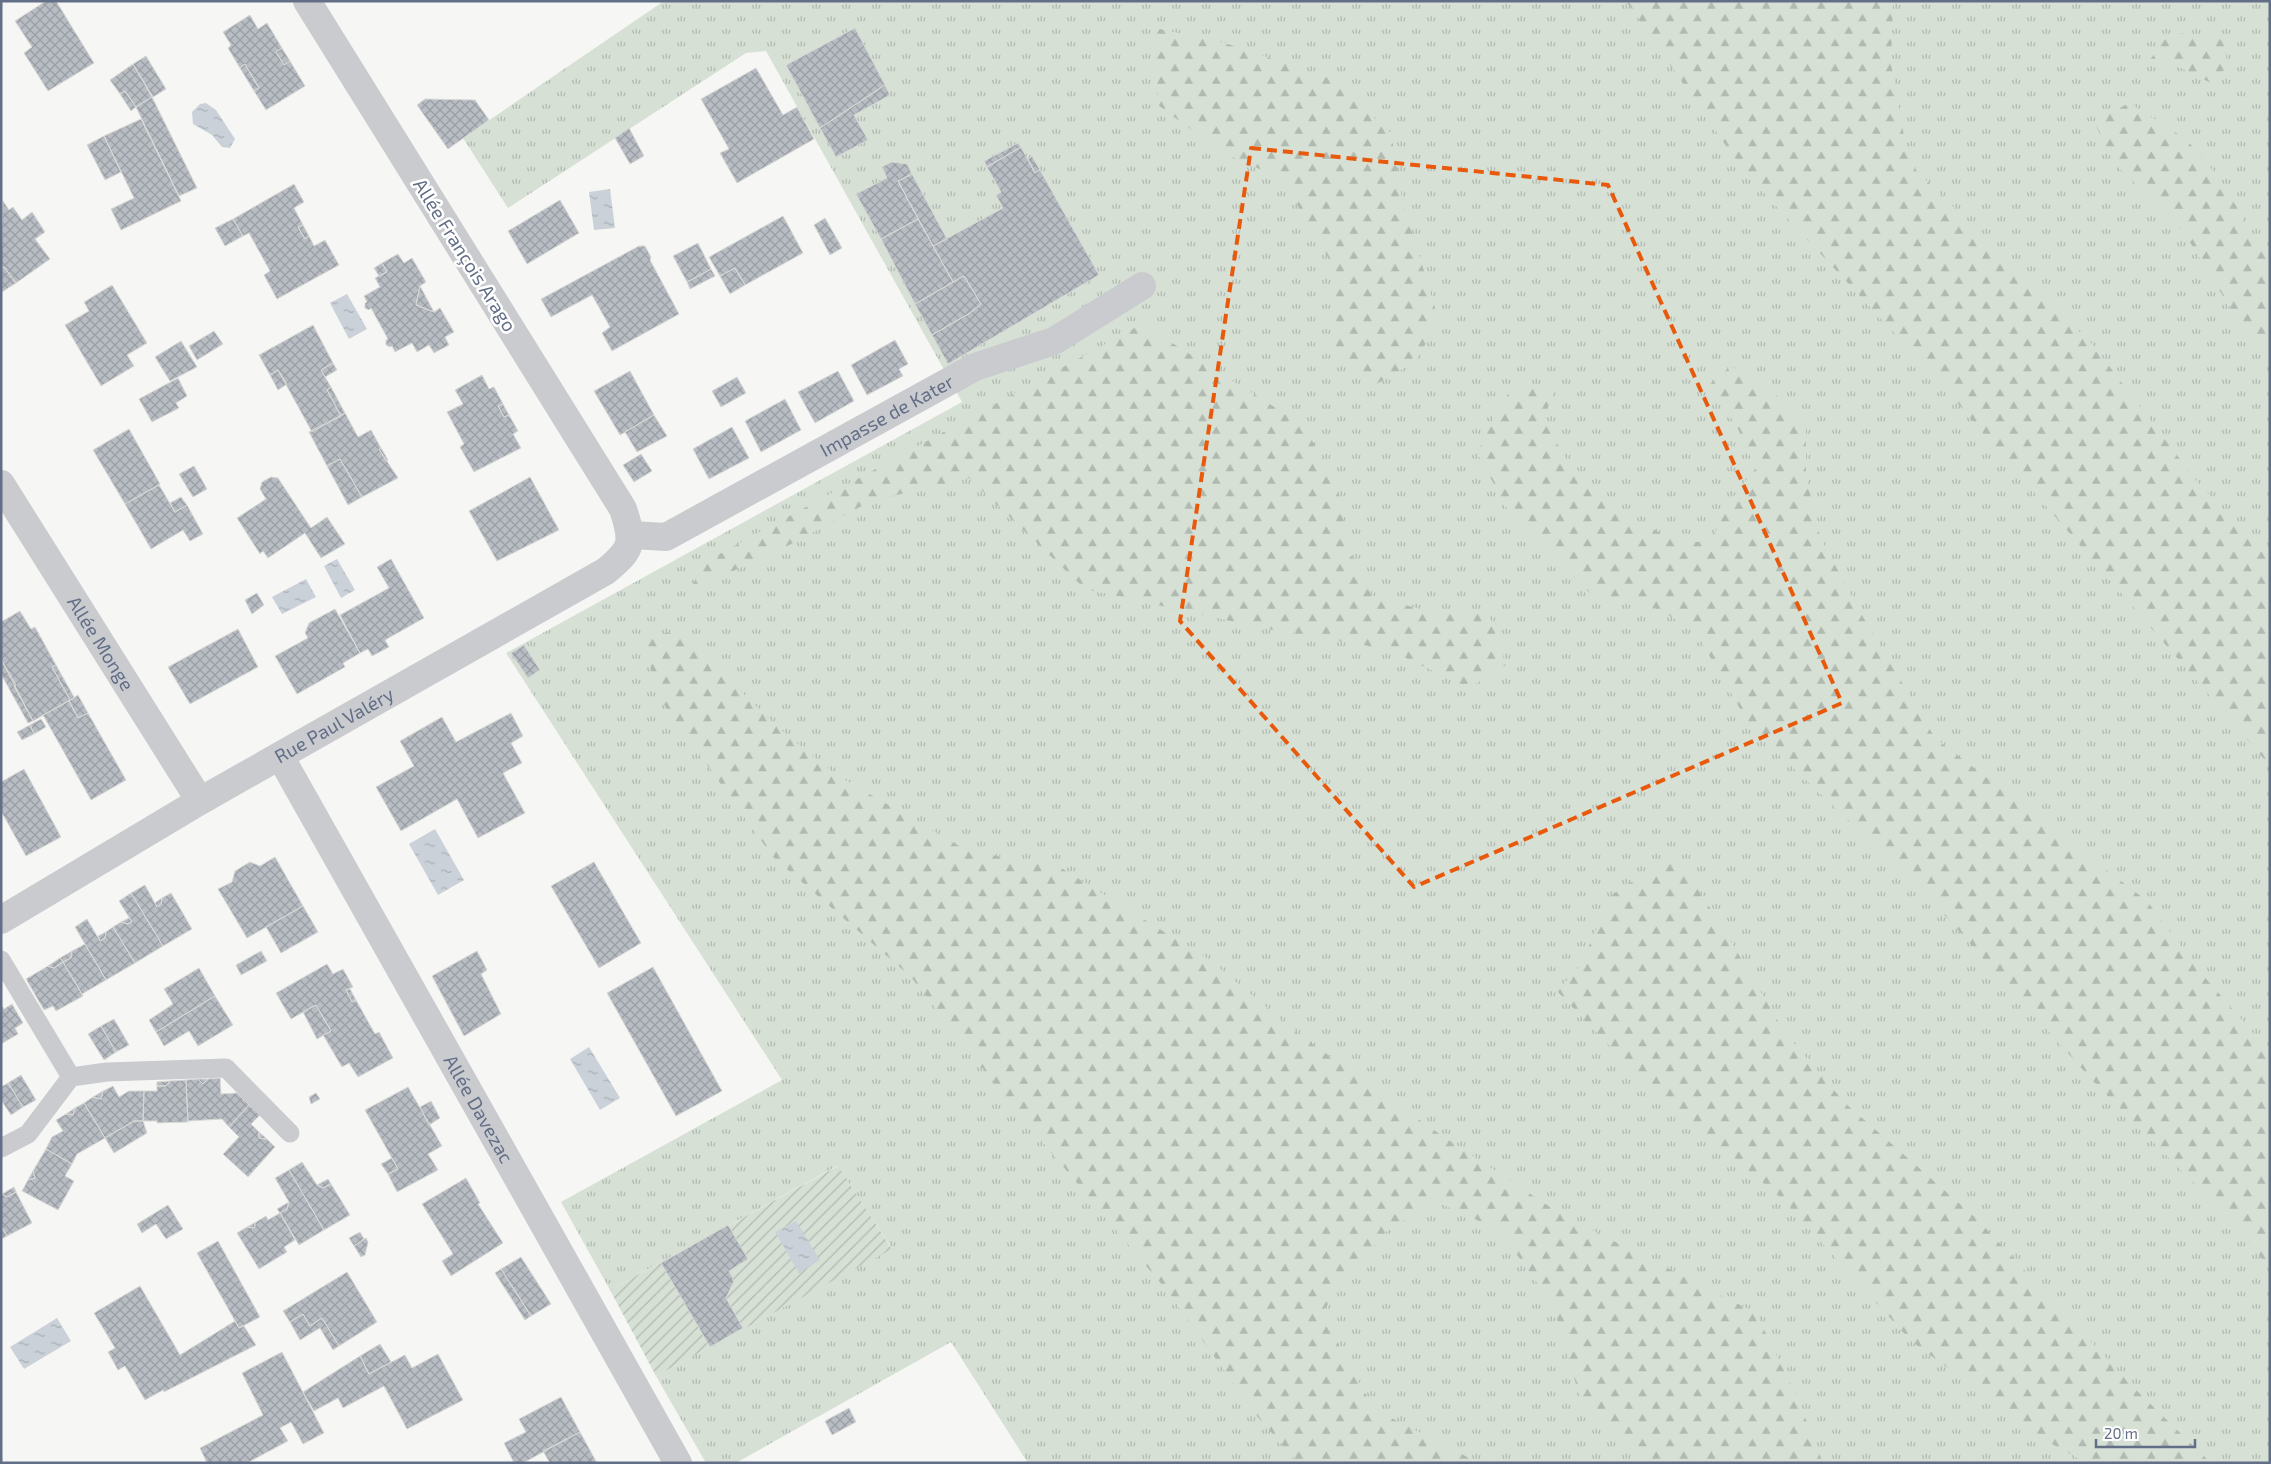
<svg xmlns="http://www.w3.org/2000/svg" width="2271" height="1464" viewBox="0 0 2271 1464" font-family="'Exo 2',sans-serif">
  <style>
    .grass { fill: url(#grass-tufts) }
    .forest { fill: url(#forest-firs) }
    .garden { fill: url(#garden-furrows) }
    .water { fill: url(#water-ripples) }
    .building { fill: url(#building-cross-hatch); stroke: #d8d9d6 }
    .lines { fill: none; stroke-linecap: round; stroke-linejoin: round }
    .lane { stroke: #c9cbcf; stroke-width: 19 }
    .street { stroke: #c9cbcf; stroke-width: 28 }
    .marked { fill: none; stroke: #e8590c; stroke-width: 4; stroke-dasharray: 10 6; stroke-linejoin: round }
    .labels { text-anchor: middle; stroke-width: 5; stroke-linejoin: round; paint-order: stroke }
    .street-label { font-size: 19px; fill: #636e87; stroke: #fff }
  </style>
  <defs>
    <pattern id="grass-tufts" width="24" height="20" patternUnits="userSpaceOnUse" patternTransform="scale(1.25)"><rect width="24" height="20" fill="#d6e0d4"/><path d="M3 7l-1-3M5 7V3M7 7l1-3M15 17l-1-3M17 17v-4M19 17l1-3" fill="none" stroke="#b1bab2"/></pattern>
    <pattern id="forest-firs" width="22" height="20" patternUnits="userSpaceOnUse" patternTransform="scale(1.25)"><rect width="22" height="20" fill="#d6e0d4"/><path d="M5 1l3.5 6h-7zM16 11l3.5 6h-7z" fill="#b1bab2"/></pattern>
    <pattern id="garden-furrows" width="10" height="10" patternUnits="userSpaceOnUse" patternTransform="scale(1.25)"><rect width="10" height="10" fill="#d6e0d4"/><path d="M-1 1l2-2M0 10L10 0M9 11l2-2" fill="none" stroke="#b1bab2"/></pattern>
    <pattern id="water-ripples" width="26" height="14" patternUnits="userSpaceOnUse" patternTransform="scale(1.25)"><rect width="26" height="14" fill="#cbd1d8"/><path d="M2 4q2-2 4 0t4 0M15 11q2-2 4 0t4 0" fill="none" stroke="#a8aeb5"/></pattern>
    <pattern id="building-cross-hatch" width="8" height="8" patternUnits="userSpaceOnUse" patternTransform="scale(1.25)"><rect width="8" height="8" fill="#b8bcc3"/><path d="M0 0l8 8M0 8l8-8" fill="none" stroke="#999da4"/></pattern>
  </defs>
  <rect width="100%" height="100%" fill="#f6f7f4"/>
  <path class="grass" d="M664 1H2270V1463H1028L951 1342 736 1463H706L656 1376 892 1248 837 1166 610 1290 561 1202 782 1080 506 653 962 402 766 51 746 53 508 208 463 138Z"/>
  <path class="forest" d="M1626 1H1893L1891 64 1909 163 2093 345 2199 484 2270 558V766L1929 370 1775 205 1733 156Z
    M1155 28 1225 43 1329 78 1391 133 1402 198 1439 321 1415 362 1375 385 1334 348 1335 269 1282 179 1221 152 1158 105Z
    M2183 33 2228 38 2225 69 2211 83 2171 63 2150 60 2164 40Z
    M2129 103 2186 139 2221 180 2267 259 2270 260V360L2242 327 2183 231 2114 163 2094 122Z
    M1142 324 1303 425 1337 483 1349 551 1372 596 1427 611H1488L1506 665 1469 688 1387 649 1262 628 1085 589 969 478 871 501 778 551 690 590 705 562Z
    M1731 366 1771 389 1806 429V476L1820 537 1863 617 1935 738 2147 901 2201 973 2270 1052V1271L2244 1234 2092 1080 1923 891 1751 728 1694 629 1653 607 1591 594 1510 514 1477 453 1492 422 1512 387 1554 390 1544 419 1565 458 1623 513 1681 544 1711 540 1734 496 1756 468 1737 427 1709 385Z
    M679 630 775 725 835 774 966 850 1063 869 1211 961 1297 1033 1441 1135 1564 1216 1756 1313 1797 1397 1823 1463H1658L1582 1405 1553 1305 1499 1230 1435 1201 1384 1233 1321 1313 1374 1409 1479 1463H1298L1256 1415 1168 1292 1010 1103 911 977 773 857 660 699 643 638Z
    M1675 854 1723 928 1785 1033 1845 1103 1976 1218 2133 1387 2211 1463H2087L2050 1443 1911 1341 1782 1199 1640 1078 1557 991 1579 967 1613 894Z"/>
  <path class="garden" d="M838 1166 892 1249 656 1376 610 1290Z"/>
  <path class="water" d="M206 103 216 110 235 139 230 148 222 147 212 135 193 124 192 112 200 104Z
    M610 189 615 228 594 230 589 192Z
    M347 294 367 329 349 339 330 303Z
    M337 559 355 590 341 598 324 566Z
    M306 579 316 597 282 614 272 597Z
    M435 829 464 880 438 895 409 844Z
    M589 1047 620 1098 600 1110 570 1059Z
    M796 1221 820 1260 799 1273 775 1232Z
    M57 1318 71 1341 24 1369 10 1347Z"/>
  <path class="building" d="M46 1H56L94 63 48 91 24 53 32 47 15 21Z
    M250 15 258 29 267 23 282 48 276 52 284 65 290 61 305 86 266 110 254 91 259 88 245 64 240 68 228 48 231 45 223 32Z
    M855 28 885 85 820 128 786 65Z
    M282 48 290 61 284 65 276 52Z
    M146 56 166 89 153 97 133 64Z
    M133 64 152 97 136 107 125 91 120 94 110 80Z
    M245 64 259 88 254 91 240 68Z
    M756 68 783 115 797 107 814 139 737 183 720 153 729 149 701 99Z
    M885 85 890 95 854 115 868 140 836 157 820 128Z
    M125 91 136 107 131 111 120 94Z
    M152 97 197 188 179 196 136 107Z
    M425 99 475 100 489 120 448 149 417 105Z
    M141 119 181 201 121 230 111 209 134 198 104 136Z
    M629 128 644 156 630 164 615 138Z
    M104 136 121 172 105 180 87 145Z
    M1018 143 1021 147 987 167 984 161Z
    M1021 147 1035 173 1040 170 1099 275 948 364 932 335 970 313 981 304 964 276 953 282 933 246 1003 208 996 195 1001 192 987 167Z
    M1032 156 1040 170 1035 173 1028 159Z
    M891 162 907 164 912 174 898 181 918 219 881 239 856 194 887 178 882 167Z
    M912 174 947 239 933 246 898 181Z
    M294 184 304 202 294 208 303 225 298 227 305 239 309 236 314 246 325 240 339 265 277 299 264 275 270 271 249 233 243 236 233 219Z
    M560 200 579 233 527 264 508 231Z
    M3 201 9 210 13 207 22 220 32 212 45 232 35 239 50 259 16 283 4 267 1 268Z
    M783 216 803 253 745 285 735 268 720 276 709 257Z
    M825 218 842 248 830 255 814 225Z
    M233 219 243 236 225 246 215 228Z
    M918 219 953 282 915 304 881 239Z
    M303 225 309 236 305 239 298 227Z
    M698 243 711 269 687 282 673 256Z
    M639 246H645L651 257 650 260 679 314 612 351 602 333 610 327 592 295 551 317 541 299Z
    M398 254 404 263 412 258 426 282 420 286 416 305 434 312 440 308 454 332 445 337 449 345 434 353 429 345 417 352 412 343 395 352 392 346 390 347 386 345V340L388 339 371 308 369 310 365 308V303L367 302 364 296 380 287 375 278 387 272 382 263Z
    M382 263 387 272 379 276 374 268Z
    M4 267 16 283 2 292 1 268Z
    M735 268 745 285 730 294 720 276Z
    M711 269 715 276 690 289 687 282Z
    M964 276 981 304 970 313 932 335 915 304Z
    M112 285 147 343 127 355 134 366 101 386 65 325 89 311 84 302Z
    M420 286 434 312 416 305Z
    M313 325 333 363 321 370 331 387 327 390 341 416 312 432 278 370 270 375 259 355Z
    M214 331 223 344 197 360 189 346Z
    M895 340 908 364 899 369 903 376 867 395 851 365Z
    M181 341 197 367 170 381 155 357Z
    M333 363 337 370 325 377 321 370Z
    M278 370 287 384 278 390 270 375Z
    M630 371 654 415 620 435 594 391Z
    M838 371 854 401 815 423 798 392Z
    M482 375 489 389 494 387 503 404 498 406 504 417 509 415 518 431 513 434 521 448 474 472 460 447 464 444 447 412 463 404 455 390Z
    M737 377 746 393 721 407 712 391Z
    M178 378 187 396 176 403 179 408 152 422 139 399Z
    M331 387 345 413 341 416 327 390Z
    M785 399 801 430 761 452 745 421Z
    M503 404 509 415 504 417 498 406Z
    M345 413 358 437 371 430 381 448 379 449 398 478 362 497 340 459 327 466 309 432Z
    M654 415 667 436 637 452 625 432Z
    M732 427 749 458 709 479 693 449Z
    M129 429 160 484 125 504 93 450Z
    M381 448 388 460 386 461 379 449Z
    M641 454 652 471 634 482 623 465Z
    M340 459 362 497 348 505 327 466Z
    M194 466 207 489 193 497 179 474Z
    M271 477 278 478 311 528 327 517 345 544 321 558 305 533 268 558 263 551 260 554 237 518 266 499 260 489 262 482Z
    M530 477 559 530 497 561 469 511Z
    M159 485 175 512 187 505 203 534 190 541 183 530 151 549 125 504Z
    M181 497 187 505 175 512 170 503Z
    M391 559 424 618 385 640 389 647 372 656 368 649 360 653 340 615 389 588 377 567Z
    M257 593 264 605 252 614 245 600Z
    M335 609 360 653 343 663 345 667 297 694 275 656 308 638 305 633 309 623Z
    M20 611 31 629 35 627 56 665 52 667 70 700 33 721 1 659V622Z
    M238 629 258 667 190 704 168 667Z
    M524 645 540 670 528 678 511 653Z
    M1 659 16 685 14 686 33 721 28 723 1 674Z
    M56 665 74 697 70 700 52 667Z
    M78 695 88 713 78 718 69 701Z
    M69 701 78 718 88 713 126 780 91 800 43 715Z
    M511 713 523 736 511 743 522 763 503 773 525 813 478 838 457 799 401 831 376 787 414 766 400 741 442 717 456 742Z
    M41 719 46 727 34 734 30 725Z
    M30 725 34 734 22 740 17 732Z
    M24 769 61 837 26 856 1 811V782Z
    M275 857 303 906 247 938 218 889 232 882 235 871 250 862 260 866Z
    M594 862 641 943 599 968 551 886Z
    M145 885 157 907 161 904 162 898 171 893 192 929 163 946 131 893Z
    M131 893 163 946 135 963 113 927 121 922 127 924 132 922 119 901Z
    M162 898 161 904 157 907 155 903Z
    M303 906 318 932 281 953 266 927Z
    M129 918 132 922 127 924 121 922Z
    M87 919 100 941 105 938 106 932 113 927 135 963 106 980 75 927Z
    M106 932 105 938 100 941 98 936Z
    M85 944 106 980 82 994 63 962 71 958 72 951Z
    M72 951 71 958 63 962 60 958Z
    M261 951 267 961 241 975 236 965Z
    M477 951 487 970 481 974 501 1014 464 1036 432 976Z
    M60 958 63 962 54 968 48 966Z
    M63 962 83 996 56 1011 53 1006 44 1010 26 979 48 966 54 968Z
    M327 964 333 974 343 969 353 987 346 990 352 1002 356 1000 375 1034 379 1032 393 1058 358 1077 349 1063 342 1067 323 1035 331 1031 316 1005 291 1019 276 993Z
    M653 967 722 1091 676 1116 607 993Z
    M199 968 215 996 156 1032 149 1020 173 1004 164 989Z
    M350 989 356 1000 352 1002 346 990Z
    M215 996 233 1025 198 1046 189 1031 164 1046 156 1032Z
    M12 1004 23 1023 15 1028 18 1034 1 1044V1005L4 1009Z
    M316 1005 331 1031 317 1039 303 1012Z
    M114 1019 129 1045 116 1052 101 1026Z
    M101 1026 116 1052 104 1060 88 1034Z
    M21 1075 36 1100 23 1107 8 1083Z
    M220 1078 221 1094 237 1093 249 1105 229 1127 222 1119 188 1121 186 1080 198 1079 203 1084 208 1079Z
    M198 1079H208L203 1084Z
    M186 1080 188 1122 157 1123V1121H143L144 1091H157V1086H166L170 1081Z
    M170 1081 166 1086H157V1082Z
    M8 1083 23 1107 11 1115 1 1100V1087Z
    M113 1086 119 1097 129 1091H144L143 1121H134L105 1138 84 1103 93 1097 101 1099 103 1091Z
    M408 1087 442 1146 428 1154 438 1170 397 1192 388 1174 398 1169 365 1110Z
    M103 1091 101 1099 93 1097Z
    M316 1093 320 1099 311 1104 309 1097Z
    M431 1101 440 1118 429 1125 420 1107Z
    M84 1103 105 1138 77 1154 72 1164 46 1149 52 1137 63 1131 56 1120 66 1114 73 1115 75 1108Z
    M249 1105 260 1115 251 1124 259 1132V1138L267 1139 275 1147 248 1177 223 1154 239 1137 229 1127Z
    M75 1108 73 1115 66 1114Z
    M134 1121H143L147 1133 114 1153 105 1138Z
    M259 1132 267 1139 259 1138Z
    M46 1149 72 1164 65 1176 74 1181 58 1210 22 1191 28 1180 35 1178 33 1171Z
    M392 1158 398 1169 388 1174 381 1164Z
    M302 1162 317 1185 323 1188 331 1184 350 1215 324 1230 289 1170Z
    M289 1170 324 1230 299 1245 280 1213 287 1209 289 1202 275 1178Z
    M33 1171 35 1178 28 1180Z
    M466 1178 480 1203 478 1204 503 1243 451 1276 442 1261 453 1254 422 1204Z
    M328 1179 331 1184 323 1188 317 1185Z
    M14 1187 16 1192 7 1197 2 1194Z
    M16 1192 32 1223 7 1236 1 1226V1193L7 1197Z
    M289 1202 287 1209 280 1213 277 1209Z
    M168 1205 183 1229 166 1239 156 1224 142 1233 137 1224Z
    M280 1213 295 1240 284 1247 287 1252 259 1269 237 1233 247 1227 254 1228 256 1222 266 1216 268 1220Z
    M256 1222 254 1228 247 1227Z
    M728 1225 748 1259 729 1271 734 1281 726 1298 743 1328 710 1347 661 1263Z
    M1 1226 7 1236 1 1239Z
    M360 1232 364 1239 354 1246 349 1238Z
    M366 1238 368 1242 365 1255 361 1257 354 1246Z
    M218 1241 260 1317 239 1328 197 1253Z
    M521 1257 551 1304 531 1316 501 1269Z
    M501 1269 531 1316 525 1320 495 1273Z
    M347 1272 377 1322 339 1346 322 1318 310 1326 303 1314 290 1322 283 1311Z
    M140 1286 180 1355 235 1321 239 1328 244 1326 256 1345 164 1392 163 1390 145 1400 125 1366 118 1370 108 1352 115 1348 94 1313Z
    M303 1314 310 1326 322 1318 339 1346 333 1350 320 1328 300 1340 290 1322Z
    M380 1344 391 1362 369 1374 360 1356Z
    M282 1352 324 1433 303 1444 291 1422 280 1428 288 1441 247 1463H207L200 1448 263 1415 242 1373Z
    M438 1354 463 1400 407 1429 384 1386 343 1408 338 1398 314 1411 303 1392 360 1356 369 1374 405 1355 412 1368Z
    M561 1397 580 1432 523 1463H514L504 1443 526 1432 519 1419Z
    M849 1408 856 1422 832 1435 825 1421Z
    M580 1432 597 1463H550L543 1451Z"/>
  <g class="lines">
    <path class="lane" d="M1 960 71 1077 107 1072 226 1068 290 1133
      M1 1148 28 1134 71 1077"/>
    <g class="street">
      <path id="s1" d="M1 484 200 801"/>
      <path id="s2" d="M632 535 666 537 975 367 1054 341 1142 286"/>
      <path id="s3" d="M280 756 678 1463"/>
      <path id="s4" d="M1 920 200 801 606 571C633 549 634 542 623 509L307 1"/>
    </g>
  </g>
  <path class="marked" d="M1251 148 1608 185 1842 703 1414 887 1180 621Z"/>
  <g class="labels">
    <g class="street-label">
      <text transform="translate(465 255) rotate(58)" y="7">Allée François Arago</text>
      <text dy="7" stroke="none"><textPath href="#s2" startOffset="286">Impasse de Kater</textPath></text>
      <text dy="7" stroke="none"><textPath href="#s1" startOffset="188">Allée Monge</textPath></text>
      <text dy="7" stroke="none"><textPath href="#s4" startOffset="386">Rue Paul Valéry</textPath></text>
      <text dy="7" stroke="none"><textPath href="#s3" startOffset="405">Allée Davezac</textPath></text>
    </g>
  </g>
  <rect width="2271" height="1464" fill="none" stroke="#636e87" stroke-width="5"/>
  <path d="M2096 1439v8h99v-8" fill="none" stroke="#636e87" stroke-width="2.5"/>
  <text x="2104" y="1439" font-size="15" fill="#636e87" stroke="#ffffff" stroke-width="4" paint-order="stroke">20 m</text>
</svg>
